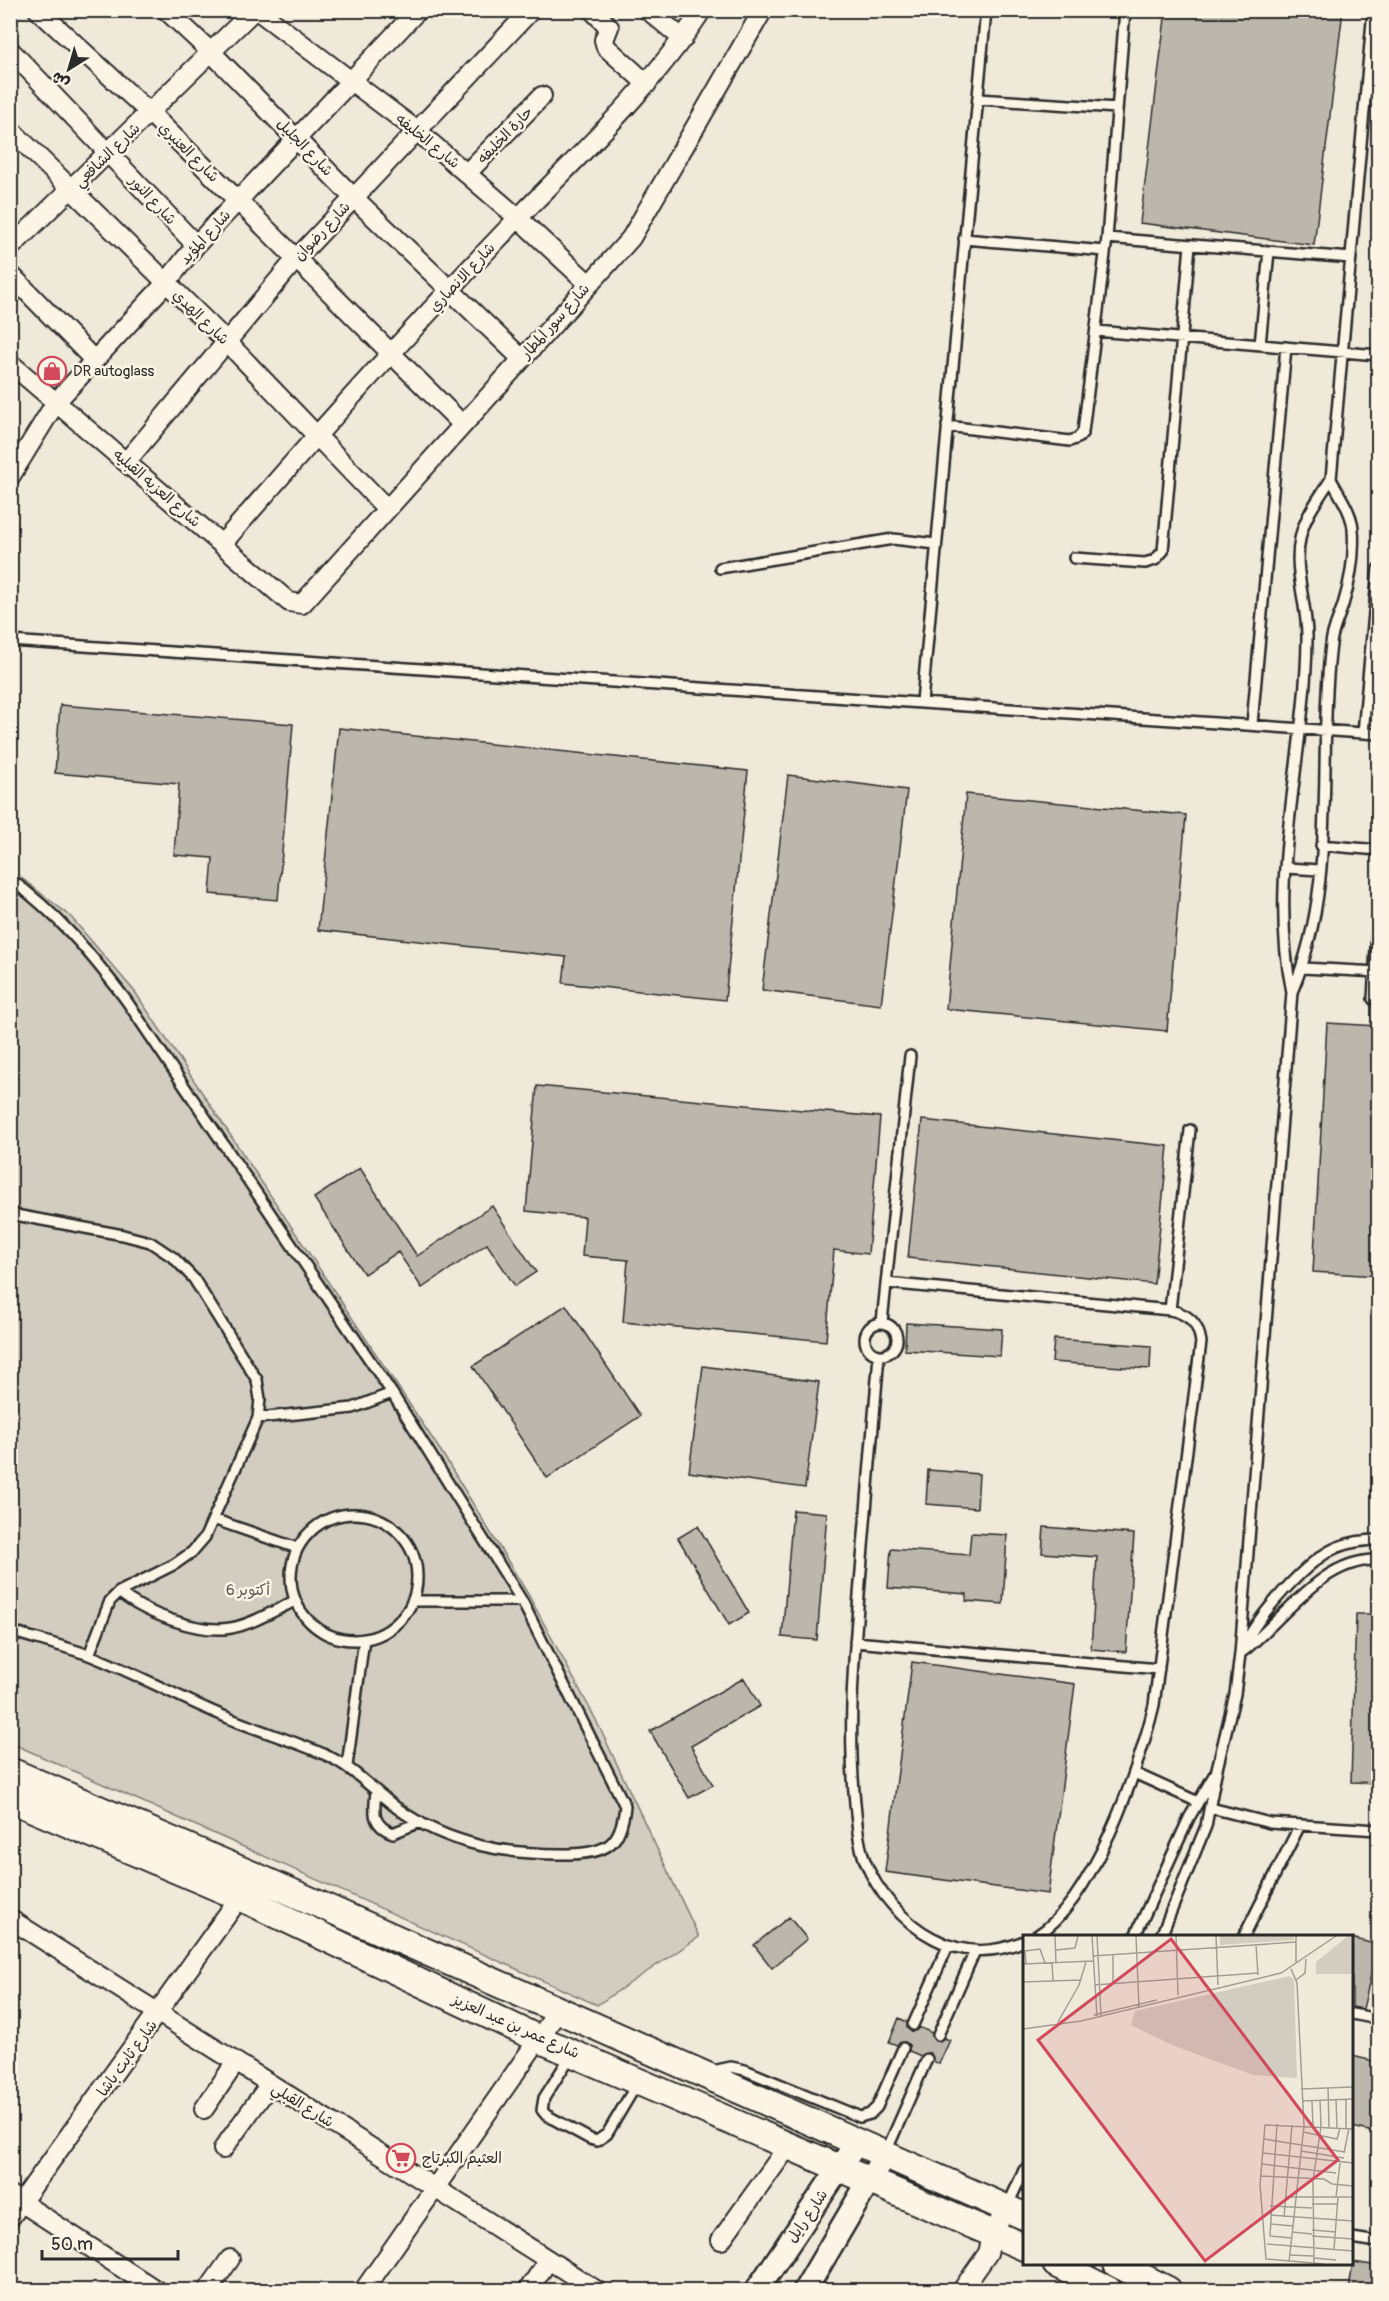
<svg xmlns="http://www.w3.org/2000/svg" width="1389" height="2301" viewBox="0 0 1389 2301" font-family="Pangolin,'Playpen Sans Arabic',sans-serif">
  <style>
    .green { fill: #d2cdc0; stroke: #7e7c76; stroke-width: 1.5 }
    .building { fill: #bcb7ac; stroke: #2b2b2b; stroke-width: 1.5 }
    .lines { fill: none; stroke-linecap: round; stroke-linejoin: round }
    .service-casing { stroke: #2b2b2b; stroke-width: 14 }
    .minor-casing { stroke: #2b2b2b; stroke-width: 22 }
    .tertiary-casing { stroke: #2b2b2b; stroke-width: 27 }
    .secondary-casing { stroke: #2b2b2b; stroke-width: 30 }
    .service { stroke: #fcf5e5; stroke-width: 9 }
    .minor { stroke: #fcf5e5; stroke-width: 18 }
    .tertiary { stroke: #fcf5e5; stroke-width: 22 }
    .secondary { stroke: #fcf5e5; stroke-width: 26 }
    .labels { text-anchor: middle; stroke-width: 5; stroke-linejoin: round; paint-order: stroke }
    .street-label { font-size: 15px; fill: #2b2b2b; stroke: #fcf5e5 }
    .poi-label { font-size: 15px; fill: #2b2b2b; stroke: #fcf5e5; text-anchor: start }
    .park-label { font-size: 15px; fill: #555450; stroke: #fcf5e5 }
    .inset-road { fill: none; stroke: #a19d94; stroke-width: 1.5 }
    .view { fill: #d1495b; fill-opacity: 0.15; stroke: #d1495b; stroke-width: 3 }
    .inset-edge { fill: none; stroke: #2b2b2b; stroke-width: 3 }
  </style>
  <rect width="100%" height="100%" fill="#efe9da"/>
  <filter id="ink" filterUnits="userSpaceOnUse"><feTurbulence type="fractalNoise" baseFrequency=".0167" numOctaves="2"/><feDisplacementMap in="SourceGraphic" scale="12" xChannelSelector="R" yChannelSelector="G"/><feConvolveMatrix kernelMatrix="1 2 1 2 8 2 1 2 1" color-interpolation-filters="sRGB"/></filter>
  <g filter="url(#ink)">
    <path class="green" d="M10 869 70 916 135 992 442 1453 528 1594 595 1718 699 1937 597 2005 11 1743Z"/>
    <path class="building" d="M1166 10H1343L1314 245 1140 223Z
      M60 705 293 724 278 900 210 894 213 858 174 855 179 784 55 773Z
      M339 728 748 771 725 1000 563 983 566 957 318 930Z
      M788 775 907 790 881 1005 762 990Z
      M966 794 1186 815 1167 1031 946 1009Z
      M1327 1023 1378 1026V1276L1313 1272Z
      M537 1086 880 1117 868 1254 834 1250 826 1341 623 1322 628 1260 582 1256 585 1217 526 1211Z
      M922 1120 1168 1146 1154 1284 908 1258Z
      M360 1168 417 1256 492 1206 536 1272 515 1286 487 1244 422 1288 398 1252 364 1274 314 1198Z
      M566 1305 640 1416 547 1478 473 1366Z
      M906 1323 1002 1329 1000 1356 905 1350Z
      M1054 1339 1151 1346 1150 1369 1052 1362Z
      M703 1366 819 1382 805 1488 689 1472Z
      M928 1470 979 1474 977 1508 926 1504Z
      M793 1510 827 1513 817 1640 782 1637Z
      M698 1526 749 1613 729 1625 678 1538Z
      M1044 1527 1134 1534 1126 1652 1091 1649 1097 1557 1042 1553Z
      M971 1533 1007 1535 1003 1604 966 1601 967 1594 888 1588 891 1549 969 1555Z
      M1356 1614H1378V1783L1351 1782Z
      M912 1662 1075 1684 1048 1894 885 1872Z
      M744 1678 760 1706 691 1746 713 1785 689 1798 650 1731Z
      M789 1917 807 1939 772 1968 754 1945Z
      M1352 1938 1378 1945 1363 2009 1352 2007Z
      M899 2018 907 2022V2028L911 2031 919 2027 932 2033 936 2041 944 2038 950 2040 939 2064 933 2061 930 2053 921 2056 909 2051V2045L905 2042 897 2045 889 2042Z
      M1352 2056 1378 2062V2133L1352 2127Z
      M1353 2262 1378 2266V2290H1349Z"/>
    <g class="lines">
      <g class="service-casing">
        <path id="service" d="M978 99 1117 108
          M1107 238 1351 258
          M964 239 1105 251
          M1096 331 1378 355
          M1260 345 1269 251
          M947 426 1070 441 1078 438 1083 432 1107 238 1125 10
          M1074 558 1145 563 1155 560 1163 551 1190 245
          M720 568 893 539 936 544
          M10 641 1378 734
          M922 702 986 10
          M1252 724 1286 347
          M1363 733 1378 569
          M1321 845 1378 850
          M1286 868 1320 870
          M10 879C56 912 92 955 126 1000L392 1393 522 1601 625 1806C621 1845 607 1853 569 1854 507 1855 448 1845 397 1808 373 1790 355 1769 328 1756 295 1741 259 1731 226 1717 180 1698 135 1673 89 1655 63 1646 36 1639 10 1631
          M1303 968 1378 972
          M1292 992C1339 883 1317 759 1331 644 1332 631 1339 617 1343 605 1351 579 1355 555 1353 529 1352 512 1338 493 1331 479
          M1373 999 1378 913
          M10 1214 123 1235 150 1242 174 1258 194 1279 257 1380 260 1399 258 1418 205 1537 192 1552 175 1564 119 1592 110 1601 89 1655
          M886 1283 1170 1310C1189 1314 1198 1323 1201 1342L1154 1705C1139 1768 1093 1902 1036 1936
          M1170 1310 1190 1130
          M882 1322 910 1056
          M865 1339a16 16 0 1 1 32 0a16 16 0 1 1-32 0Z
          M879 1355C873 1435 866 1515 859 1595 853 1665 848 1733 855 1803 857 1823 858 1843 865 1861 877 1892 904 1923 933 1938 962 1954 994 1954 1024 1941
          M258 1418 353 1408 392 1393
          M291 1577a63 63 0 1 1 126 0a63 63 0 1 1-126 0Z
          M213 1519 297 1548
          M119 1592C144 1613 198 1634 231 1628 253 1624 275 1610 295 1601
          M412 1601H522
          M855 1642 1159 1669
          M1244 1646C1257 1617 1307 1559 1338 1547 1351 1542 1365 1540 1378 1540
          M1242 1652C1283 1621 1321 1558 1378 1560
          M347 1766 364 1639
          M1134 1773 1198 1802
          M376 1791C374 1811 371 1825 393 1833L420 1822
          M1211 1808 1270 1823 1378 1830
          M1135 1936 1189 1818 1214 1775
          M1161 1936 1206 1826 1216 1773 1235 1694 1240 1654 1292 992C1267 875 1306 756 1307 639 1308 606 1293 572 1300 539 1304 517 1319 498 1331 479L1373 10
          M1244 1936 1300 1825
          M1352 2014 1378 2019
          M913 2025 948 1946
          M938 2035 975 1951
          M572 2054 544 2098 542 2110 546 2115 590 2139 597 2141 607 2134 638 2082
          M708 2072 731 2067 745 2070 860 2117 870 2114 877 2107 903 2048
          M886 2152 927 2059
          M1008 2205 1024 2170
          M1352 2238 1378 2242"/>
      </g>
      <g class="minor-casing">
        <path id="minor" d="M38 10 150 113 463 425
          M166 10 212 53 353 197 521 358
          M257 10 416 130 518 218 589 284
          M592 10 609 27 604 40 606 47 647 84
          M648 10 683 39
          M10 50 196 245
          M10 129 226 341 387 509
          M467 173 542 96
          M10 248 254 10
          M10 274 94 360
          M10 363 289 602 302 604 631 238 763 10
          M126 462 296 259 531 10
          M10 477 56 402 166 283 196 245 418 10
          M222 544C311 441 402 339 496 241 567 166 645 97 702 10
          M10 1919 596 2290
          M204 2109 236 2062
          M223 2149 270 2084
          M10 2195 156 2290
          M10 2218 240 1897
          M721 2240 789 2145
          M208 2290 230 2259
          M364 2290 558 2011
          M528 2290 548 2261
          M962 2290 988 2253 993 2232 1007 2208"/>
      </g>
      <g class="tertiary-casing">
        <path id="tertiary" d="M757 2290 857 2142
          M805 2290 885 2154"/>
      </g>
      <g class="secondary-casing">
        <path id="secondary" d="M10 1771 255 1876 1024 2216
          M10 1799 240 1897 539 2039 1024 2247
          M1056 2264 1108 2290
          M1117 2264 1168 2290"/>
      </g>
      <use href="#service" class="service"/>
      <use href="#minor" class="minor"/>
      <use href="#tertiary" class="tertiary"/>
      <use href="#secondary" class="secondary"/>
    </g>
  </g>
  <defs>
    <g id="shop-ring" transform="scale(1.5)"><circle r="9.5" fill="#fcf5e5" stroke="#d1495b" stroke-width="1.5"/><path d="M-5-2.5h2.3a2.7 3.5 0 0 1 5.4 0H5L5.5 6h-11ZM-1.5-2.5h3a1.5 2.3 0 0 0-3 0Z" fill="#d1495b"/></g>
    <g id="supermarket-ring" transform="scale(1.5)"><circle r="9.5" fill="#fcf5e5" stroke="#d1495b" stroke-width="1.5"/><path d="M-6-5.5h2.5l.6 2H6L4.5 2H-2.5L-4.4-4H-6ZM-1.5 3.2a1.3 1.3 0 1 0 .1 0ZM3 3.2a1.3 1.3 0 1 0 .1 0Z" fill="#d1495b"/></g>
  </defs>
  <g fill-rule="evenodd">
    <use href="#shop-ring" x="52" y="371"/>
    <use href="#supermarket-ring" x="401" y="2158"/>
  </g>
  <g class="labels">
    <g class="street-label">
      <text transform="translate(505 135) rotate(-46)" y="5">حارة الخليفه</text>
      <text transform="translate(428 141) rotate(39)" y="5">شارع الخليفه</text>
      <text transform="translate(305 147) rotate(46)" y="5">شارع الجليل</text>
      <text transform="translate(189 152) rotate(45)" y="5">شارع العنبري</text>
      <text transform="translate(107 155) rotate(-44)" y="5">شارع الشافعي</text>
      <text transform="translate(153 200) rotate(47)" y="5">شارع النور</text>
      <text transform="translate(322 231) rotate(-47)" y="5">شارع رضوان</text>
      <text transform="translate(205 237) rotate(-48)" y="5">شارع المؤيد</text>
      <text transform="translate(462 277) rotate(-47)" y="5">شارع الانصاري</text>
      <text transform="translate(201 317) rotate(44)" y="5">شارع الهدي</text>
      <text transform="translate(555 321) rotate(-48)" y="5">شارع سور المطار</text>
      <text transform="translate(157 488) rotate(41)" y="5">شارع العزبه القبليه</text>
      <text transform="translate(516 2026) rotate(24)" y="5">شارع عمر بن عبد العزيز</text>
      <text transform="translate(127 2058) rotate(-54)" y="5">شارع ثابت باشا</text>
      <text transform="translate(303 2105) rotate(32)" y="5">شارع القبلي</text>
      <text transform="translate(807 2216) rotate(-56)" y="5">شارع رايل</text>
    </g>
    <g class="poi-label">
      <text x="73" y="376">DR autoglass</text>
      <text x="422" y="2163">العثيم الكبرتاج</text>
    </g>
    <g class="park-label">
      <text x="248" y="1595">6 أكتوبر</text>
    </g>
  </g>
  <g transform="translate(1023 1935)">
    <rect width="330" height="330" fill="#efe9da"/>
    <path d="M197 1H271V5L197 10ZM325 1H330V39H293V27ZM267 41 271 45 274 143 230 140 149 110 108 90 112 76Z" fill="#d2cdc0"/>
    <path class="inset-road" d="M32 1 33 28M69 1 74 81M74 1 78 81M113 1 116 72M153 1 155 60M193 1 195 50M273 1V27M233 10 235 40M33 15 52 13 55 1M90 19V48M70 21 273 7M29 28 30 46M0 29 70 26M3 29 2 16 17 14 22 28M273 45 282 38 283 24M0 47 57 45M71 50 235 38M71 80 134 65M35 87 56 50 63 27M0 94 58 86 258 38 313 1M305 153 306 192M278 154 330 152M313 164 314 193M279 166 330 164M289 166 290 191M323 193V164M280 197 314 204 317 193M241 204 322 217M278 216 321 223M240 218 330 228M321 218 326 193M239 229 313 238M238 241 301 244 309 249 330 251M263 262H330M313 262 317 228M289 269H315M247 271 289 273M247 280 330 286M261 282 269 190M248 289 270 291M289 295 313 297M269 297 289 299M247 301 254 189M247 301 269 303M289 301 330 304M244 309 330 316M311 314 315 262M267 320 290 321M291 323 313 325M266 327 281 191 274 48 268 34M291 329 290 245 298 192 297 165M301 329 243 324 237 250 242 190 330 194"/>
    <path class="view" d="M148 4 315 225 182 326 15 105Z"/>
    <rect width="330" height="330" class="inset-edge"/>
  </g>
  <rect width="1389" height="2301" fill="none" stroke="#fcf5e5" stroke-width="36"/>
  <rect x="18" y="18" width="1353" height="2265" fill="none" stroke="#2b2b2b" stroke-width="2" filter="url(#ink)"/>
  <g transform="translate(69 69) rotate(217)" stroke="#fcf5e5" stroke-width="4.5" paint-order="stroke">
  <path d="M0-4.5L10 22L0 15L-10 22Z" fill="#2b2b2b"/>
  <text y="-9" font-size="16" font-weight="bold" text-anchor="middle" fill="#2b2b2b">ش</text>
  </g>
  <path d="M42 2250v9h136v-9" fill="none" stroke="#2b2b2b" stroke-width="3"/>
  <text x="51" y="2250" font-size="18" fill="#2b2b2b" stroke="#fcf5e5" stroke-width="4.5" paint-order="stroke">50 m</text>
</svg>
